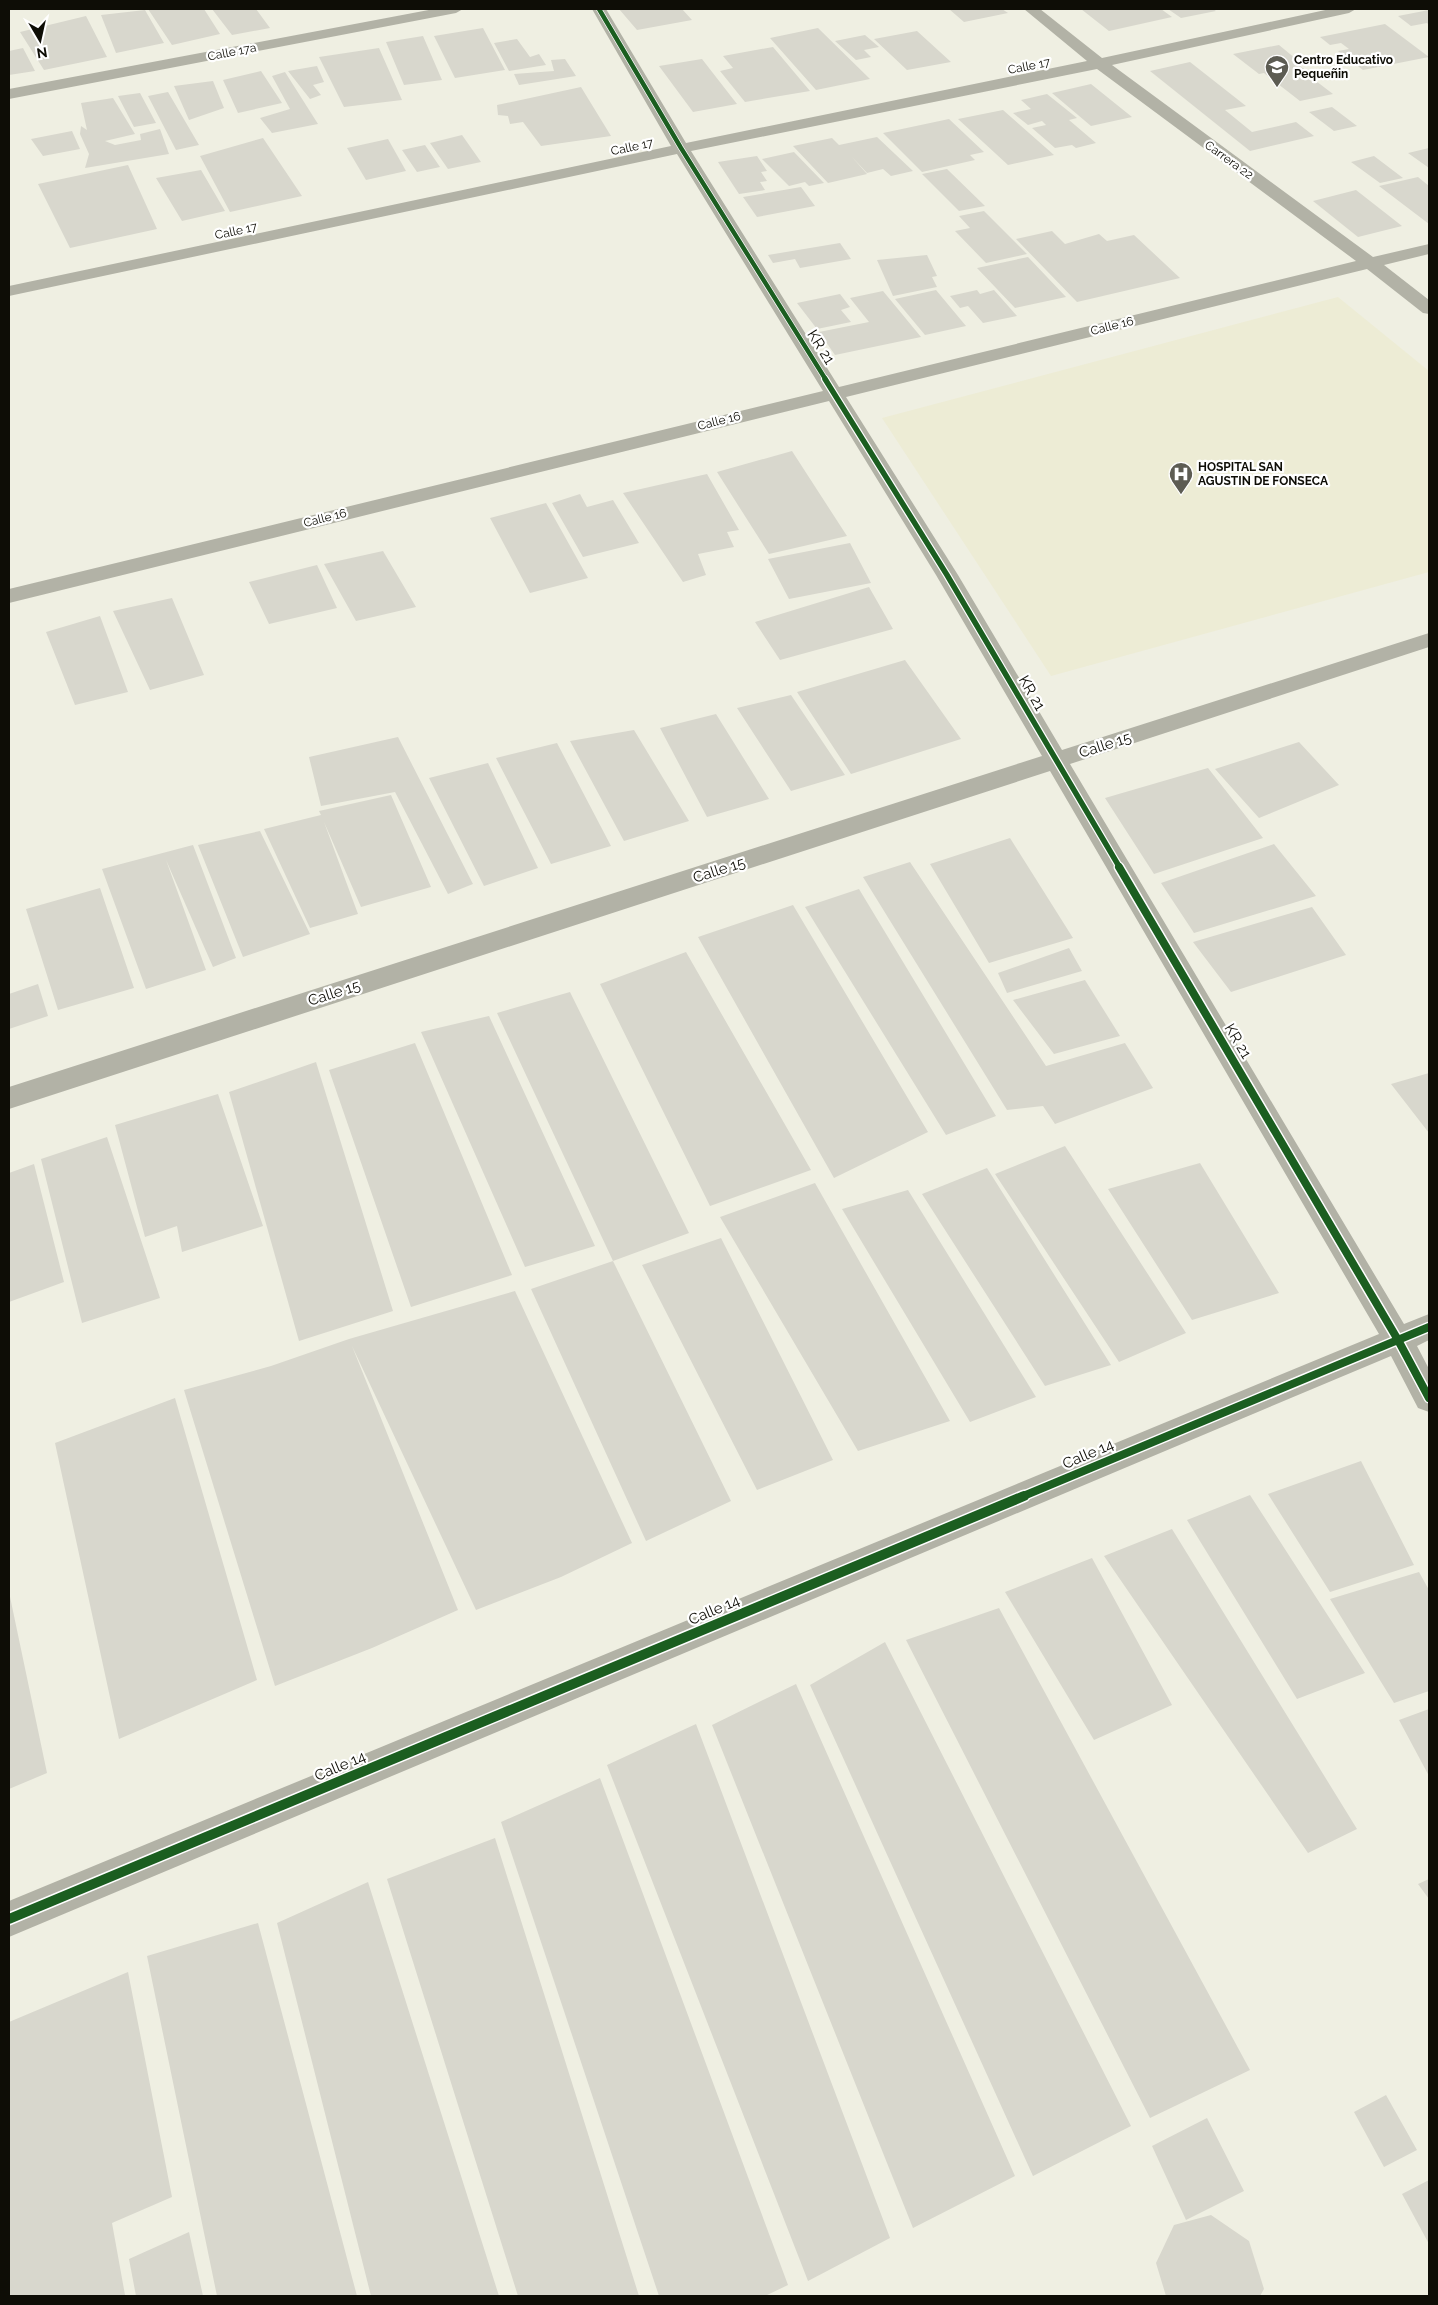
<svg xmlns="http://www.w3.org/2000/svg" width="1438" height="2305" viewBox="0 0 1438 2305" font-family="Raleway,sans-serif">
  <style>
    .built { fill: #edecd5 }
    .building { fill: #d8d7cd }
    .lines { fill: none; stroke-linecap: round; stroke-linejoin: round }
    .street { fill: #b2b2a6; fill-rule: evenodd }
    .cycleway-far3-casing { stroke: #fff; stroke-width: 6 }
    .cycleway-far2-casing { stroke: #fff; stroke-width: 8 }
    .cycleway-far1-casing { stroke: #fff; stroke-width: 11 }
    .cycleway-casing { stroke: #fff; stroke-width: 13 }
    .cycleway-far3 { stroke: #1b5e20; stroke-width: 4.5 }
    .cycleway-far2 { stroke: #1b5e20; stroke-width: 5.5 }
    .cycleway-far1 { stroke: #1b5e20; stroke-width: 8 }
    .cycleway { stroke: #1b5e20; stroke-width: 10 }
    .labels { text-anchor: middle; stroke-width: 4.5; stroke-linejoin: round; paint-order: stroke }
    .far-street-label { font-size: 12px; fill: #0e0d06; stroke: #fff }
    .far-poi-label { font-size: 12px; font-weight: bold; fill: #0e0d06; stroke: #fff; text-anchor: start }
    .street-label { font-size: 15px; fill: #0e0d06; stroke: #fff }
  </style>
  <rect width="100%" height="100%" fill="#efefe2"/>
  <path class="built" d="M1338 297 1429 371V572L1051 676 882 418Z"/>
  <path class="building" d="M148 9H204L220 34 172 45Z
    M212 9H256L270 28 232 35Z
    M619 9H682L692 20 637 30Z
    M949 9H1002L1008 13 964 22Z
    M1081 9H1161L1172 17 1109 31Z
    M1168 9H1213L1216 11 1181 18Z
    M145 10 164 43 116 53 101 15Z
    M1429 10V25L1427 23 1411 26 1398 16Z
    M86 16 107 57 44 70 20 32Z
    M1385 24 1429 57 1363 70 1338 51 1349 49 1341 43 1330 45 1320 37Z
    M483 28 505 70 455 78 434 36Z
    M818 28 870 79 816 90 770 38Z
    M917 31 951 62 907 70 874 39Z
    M865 35 879 47 864 50 871 57 856 60 835 41Z
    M423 36 442 80 404 85 386 42Z
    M517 39 530 57 539 54 546 65 509 71 494 43Z
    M1279 45 1296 59 1291 60 1316 77 1312 78 1333 94 1300 101 1264 73 1259 74 1233 54Z
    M773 47 810 91 745 102 720 71 733 68 723 56Z
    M23 48 35 71 9 75V51Z
    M379 48 402 100 344 107 319 57Z
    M565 59 576 76 519 85 514 74 554 71 551 60Z
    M702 59 737 104 693 112 659 66Z
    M1190 62 1246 106 1225 110 1252 132 1296 122 1314 136 1250 151 1150 71Z
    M317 66 324 82 313 85 321 95 310 99 288 71Z
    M261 71 282 103 238 113 223 80Z
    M285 72 318 124 272 133 260 118 290 109 272 76Z
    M213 81 224 108 189 120 174 86Z
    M1091 84 1132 117 1091 126 1052 93Z
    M581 87 611 136 541 146 523 122 510 124 508 116 498 115 497 105Z
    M168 92 199 145 176 150 148 96Z
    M140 93 156 123 134 127 118 96Z
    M1047 94 1077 118 1069 120 1096 143 1076 148 1072 145 1055 148 1032 128 1046 125 1042 121 1028 125 1013 113 1031 109 1021 100Z
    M113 98 135 134 105 141 115 145 141 140 140 134 160 129 169 154 85 168 89 154 80 134 81 126 87 130 81 103Z
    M1332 107 1357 126 1334 131 1309 112Z
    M1003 110 1054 155 1008 165 958 119Z
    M949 119 984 152 970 155 975 160 922 172 883 133Z
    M72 131 80 149 43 156 31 139Z
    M462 135 481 162 448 169 430 143Z
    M877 137 913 171 891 176 883 169 867 173 852 157 867 174 828 183 793 146 832 138 839 145Z
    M263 138 302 196 230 212 200 156Z
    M388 139 406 171 366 180 347 148Z
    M425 145 440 167 417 172 402 150Z
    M1429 148V168L1408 153Z
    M794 152 824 183 809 186 805 182 789 186 762 159Z
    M757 156 767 171 761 172 767 181 760 182 765 190 739 194 718 162Z
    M1374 156 1403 178 1380 183 1351 162Z
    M128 165 157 229 70 248 38 184Z
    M947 169 985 206 959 211 922 174Z
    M201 170 225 211 182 221 156 178Z
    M1418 177 1429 186V224L1379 186Z
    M801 187 815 206 757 217 743 197Z
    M1356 190 1402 226 1358 237 1313 201Z
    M984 211 1027 254 986 263 955 231 970 228 959 216Z
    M1052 231 1065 244 1099 234 1107 241 1134 235 1180 278 1077 302 1016 239Z
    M840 243 851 259 800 268 795 259 773 263 768 255Z
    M927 255 937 276 932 277 937 287 893 296 877 260Z
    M1028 257 1066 297 1015 308 977 268Z
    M936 290 966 326 925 335 895 299Z
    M977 290 980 294 994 290 1017 316 983 323 968 306 960 308 950 296Z
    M883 291 921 337 835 355 819 332 869 322 850 298Z
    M840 294 850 307 841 310 851 322 817 329 797 303Z
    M792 451 847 536 769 554 717 472Z
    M707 474 739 530 727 532 734 547 698 554 706 575 683 582 623 493Z
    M580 494 587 507 613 500 639 543 583 557 552 503Z
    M546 503 588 578 530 593 490 518Z
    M850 543 871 583 789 599 768 559Z
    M383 551 416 607 356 621 324 564Z
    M317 565 337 608 269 624 249 582Z
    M869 587 893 629 780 660 755 622Z
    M172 598 204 675 150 690 113 611Z
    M100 616 128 692 75 705 46 632Z
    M905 660 961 739 851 774 797 692Z
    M791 695 845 775 791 791 737 708Z
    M716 714 769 799 707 817 660 728Z
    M634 730 689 821 624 841 570 741Z
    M398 737 473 884 448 894 395 792 321 806 309 757Z
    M1299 742 1339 785 1259 818 1215 769Z
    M557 743 611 846 551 864 496 758Z
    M488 763 538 868 484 886 429 778Z
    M1208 768 1263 838 1154 874 1105 798Z
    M391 795 431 887 361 907 324 822 358 914 310 928 264 829 321 815 319 811Z
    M260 831 310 934 243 957 198 845Z
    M1010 838 1073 938 989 963 930 864Z
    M1274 844 1316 896 1194 933 1161 883Z
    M193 845 236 958 213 967 166 860 206 970 146 989 102 869Z
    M910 862 1046 1066 1125 1043 1153 1088 1055 1124 1043 1106 1007 1110 863 877Z
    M100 888 134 988 58 1010 26 909Z
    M859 889 996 1116 946 1135 805 907Z
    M793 905 928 1132 834 1178 698 937Z
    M1312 907 1346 955 1231 992 1193 942Z
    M1069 948 1082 971 1007 993 998 973Z
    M686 952 811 1170 710 1206 600 984Z
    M1085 980 1120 1036 1054 1054 1013 1000Z
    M38 984 48 1016 9 1029V994Z
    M570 992 689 1233 613 1261 731 1501 646 1541 531 1289 613 1261 497 1013Z
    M489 1016 595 1246 525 1267 421 1032Z
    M415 1043 512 1275 411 1307 329 1070Z
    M316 1062 393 1311 299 1341 229 1092Z
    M1429 1073V1133L1391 1084Z
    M218 1094 263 1226 182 1252 177 1226 145 1237 115 1125Z
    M107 1137 160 1298 82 1323 41 1159Z
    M1065 1146 1186 1333 1119 1362 995 1174Z
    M1200 1163 1279 1293 1192 1320 1108 1189Z
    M34 1164 64 1282 9 1302V1173Z
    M987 1168 1111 1365 1045 1386 922 1194Z
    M815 1183 950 1421 858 1451 720 1217Z
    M908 1190 1036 1397 970 1422 842 1209Z
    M721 1238 833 1460 757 1490 642 1265Z
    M515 1291 632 1543 561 1577 476 1610 352 1346 458 1610 372 1648 275 1686 184 1390 271 1366 349 1339Z
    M175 1398 257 1680 119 1739 55 1443Z
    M1361 1461 1414 1565 1330 1592 1268 1494Z
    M1250 1495 1365 1673 1297 1699 1187 1520Z
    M1172 1529 1357 1829 1308 1853 1104 1556Z
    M1092 1558 1172 1705 1094 1740 1005 1592Z
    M1419 1572 1429 1590V1691L1394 1703 1330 1599Z
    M9 1592 47 1773 9 1789Z
    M999 1608 1250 2070 1150 2118 906 1640Z
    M885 1642 1131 2126 1033 2176 810 1685Z
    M796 1684 1015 2176 913 2228 712 1725Z
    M1429 1709V1776L1399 1720Z
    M696 1724 890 2238 808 2281 607 1765Z
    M600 1778 788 2285 765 2296H659L501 1822Z
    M495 1838 639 2296H518L387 1879Z
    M1429 1879V1899L1418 1884Z
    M368 1882 499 2296H371L277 1923Z
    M258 1923 357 2296H217L147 1956Z
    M128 1972 172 2197 112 2223 125 2295 9 2296V2022Z
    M1386 2095 1417 2150 1384 2167 1354 2112Z
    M1207 2118 1244 2191 1186 2220 1152 2146Z
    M1429 2180V2244L1402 2194Z
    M1211 2215 1249 2241 1264 2289 1260 2296H1166L1156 2263 1174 2225Z
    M189 2232 203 2296H136L129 2259Z"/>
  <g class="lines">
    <path class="street" d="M434 9H463L456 13 9 99V89Z
      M592 9H606L686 143 1087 61 1024 9H1040L1102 58 1330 9H1356L1349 13 1112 65 1373 257 1429 244V254L1384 265 1429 300V314L1423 313 1367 269 846 397 958 575 1062 750 1429 633V647L1070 764 1404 1324 1429 1314V1340L1417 1346 1429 1369V1412L1418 1408 1391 1356 9 1937V1901L1379 1334 1050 771 9 1109V1087L1042 756 936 575 829 401 9 603V589L823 391 677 154 9 296V286L671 146ZM1097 69 1356 261 839 387 691 151Z"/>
    <g class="cycleway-far3-casing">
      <path id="cycleway-far3" d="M599 9 681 148 826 380"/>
    </g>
    <g class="cycleway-far2-casing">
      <path id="cycleway-far2" d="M825 379 947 575 1120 868"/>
    </g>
    <g class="cycleway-far1-casing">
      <path id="cycleway-far1" d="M1119 867 1398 1340 1429 1398
        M1021 1497 1429 1327"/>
    </g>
    <g class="cycleway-casing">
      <path id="cycleway" d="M9 1919 1024 1496"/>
    </g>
    <use href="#cycleway-far3" class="cycleway-far3"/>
    <use href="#cycleway-far2" class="cycleway-far2"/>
    <use href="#cycleway-far1" class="cycleway-far1"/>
    <use href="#cycleway" class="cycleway"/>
  </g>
  <defs>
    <g id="school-pin" transform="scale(1.25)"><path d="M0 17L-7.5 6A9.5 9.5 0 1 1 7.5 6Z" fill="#5d5c53" stroke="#fff"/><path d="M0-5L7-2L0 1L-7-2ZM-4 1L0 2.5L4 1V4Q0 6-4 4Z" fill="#fff"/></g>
    <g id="hospital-pin" transform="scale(1.25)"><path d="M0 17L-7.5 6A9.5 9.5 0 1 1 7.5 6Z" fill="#5d5c53" stroke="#fff"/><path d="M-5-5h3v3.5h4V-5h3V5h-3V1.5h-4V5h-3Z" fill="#fff"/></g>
  </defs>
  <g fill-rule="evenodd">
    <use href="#school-pin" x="1277" y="67"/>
    <use href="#hospital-pin" x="1181" y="474"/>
  </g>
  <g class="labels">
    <g class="far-street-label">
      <text transform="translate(232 52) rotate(-11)" y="4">Calle 17a</text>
      <text transform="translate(1029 66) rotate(-11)" y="4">Calle 17</text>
      <text transform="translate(632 147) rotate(-12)" y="4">Calle 17</text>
      <text transform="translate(1229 160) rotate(36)" y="4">Carrera 22</text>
      <text transform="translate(236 231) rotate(-12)" y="4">Calle 17</text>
      <text transform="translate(1112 326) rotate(-14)" y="4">Calle 16</text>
      <text transform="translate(719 421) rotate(-14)" y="4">Calle 16</text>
      <text transform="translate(325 518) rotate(-14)" y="4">Calle 16</text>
    </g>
    <g class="far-poi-label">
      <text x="1294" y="64">Centro Educativo<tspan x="1294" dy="14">Pequeñin</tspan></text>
      <text x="1198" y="471">HOSPITAL SAN<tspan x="1198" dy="14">AGUSTIN DE FONSECA</tspan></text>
    </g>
    <g class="street-label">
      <text transform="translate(821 347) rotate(58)" y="5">KR 21</text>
      <text transform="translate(1032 693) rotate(60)" y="5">KR 21</text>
      <text transform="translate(1105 745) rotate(-18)" y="5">Calle 15</text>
      <text transform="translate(719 870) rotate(-18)" y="5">Calle 15</text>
      <text transform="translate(334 993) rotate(-18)" y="5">Calle 15</text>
      <text transform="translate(1238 1041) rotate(59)" y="5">KR 21</text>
      <text transform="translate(1088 1454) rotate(-23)" y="5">Calle 14</text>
      <text transform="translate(714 1610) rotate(-23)" y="5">Calle 14</text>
      <text transform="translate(340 1766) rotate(-23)" y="5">Calle 14</text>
    </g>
  </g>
  <rect width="1438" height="2305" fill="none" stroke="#0e0d06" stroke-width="20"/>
  <g transform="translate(40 40) rotate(171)" stroke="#ffffff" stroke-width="4" paint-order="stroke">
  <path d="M0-4L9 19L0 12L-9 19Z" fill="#0e0d06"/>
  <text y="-8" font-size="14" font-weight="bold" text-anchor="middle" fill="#0e0d06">N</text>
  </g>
</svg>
